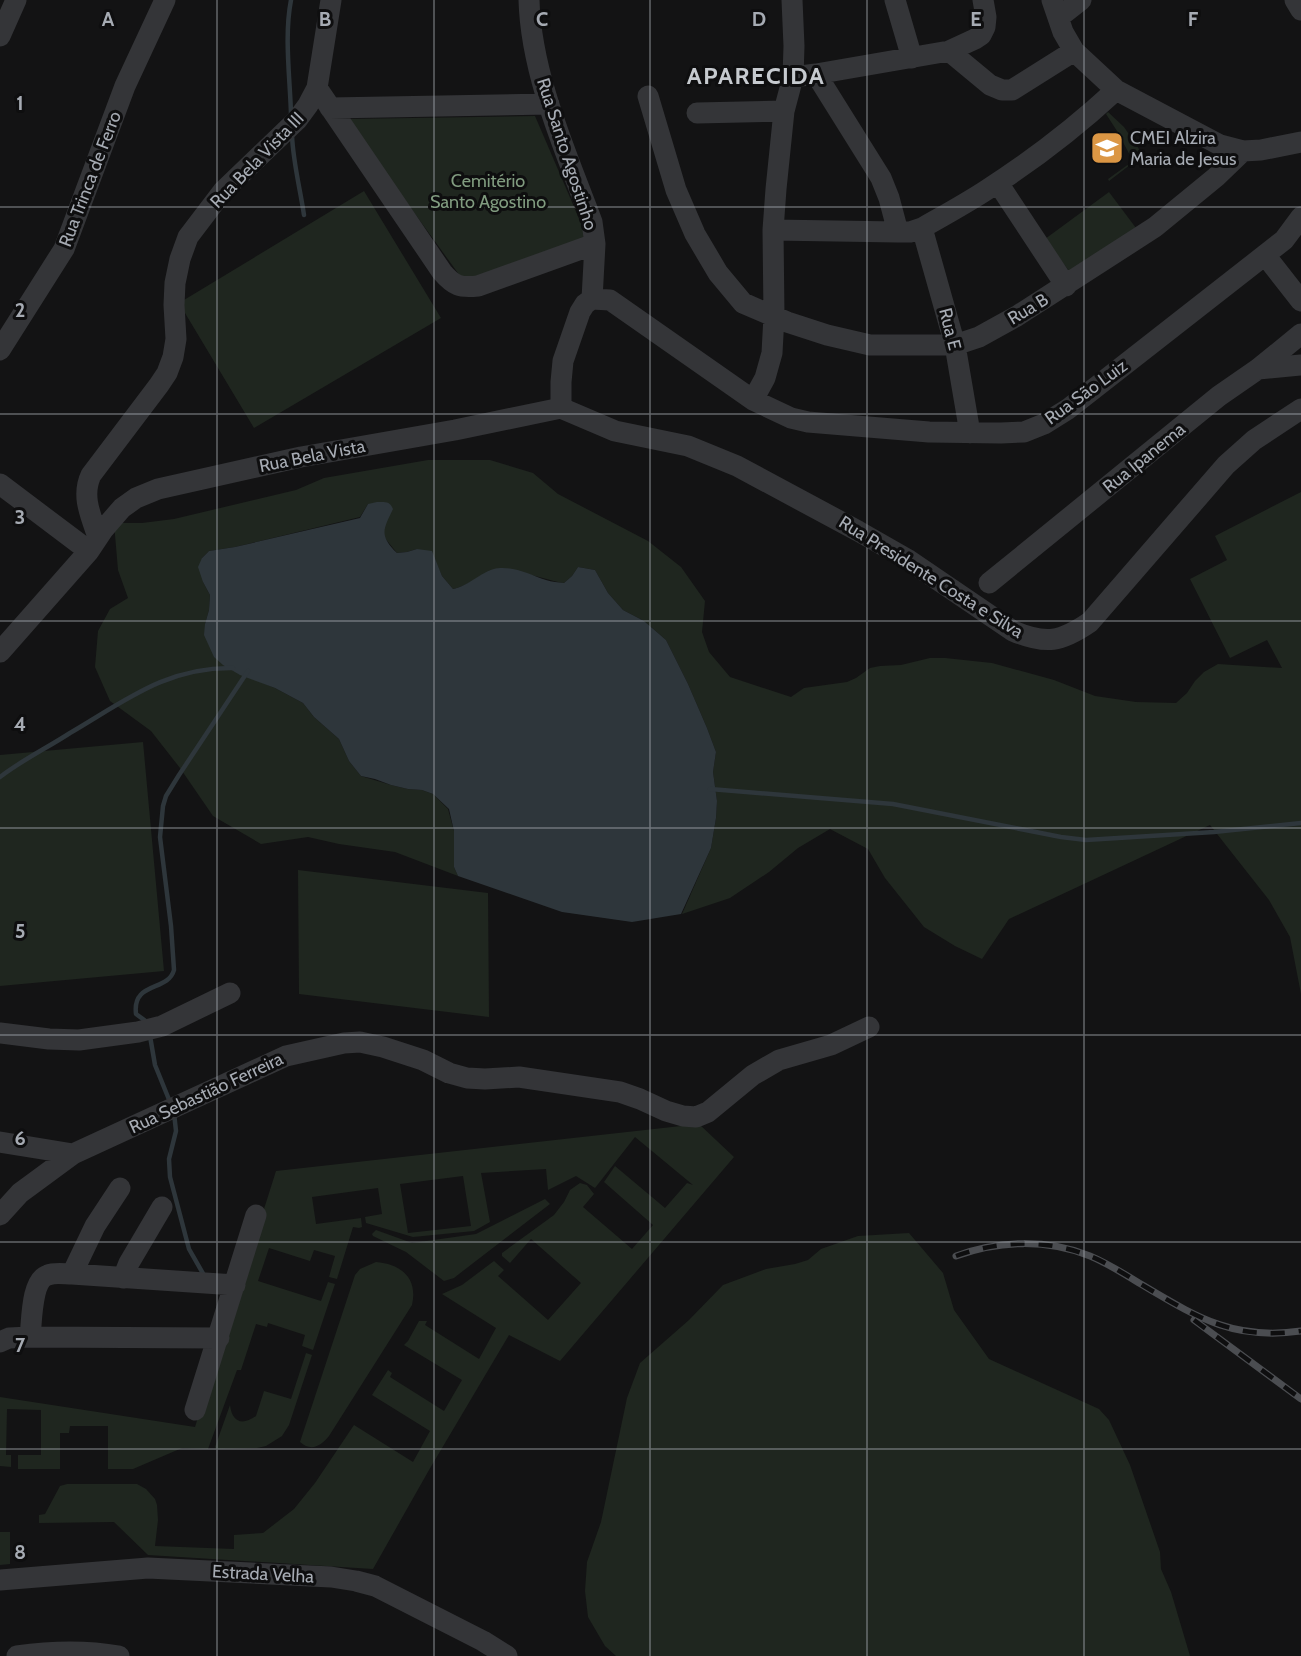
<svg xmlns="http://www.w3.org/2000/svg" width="1301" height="1656" viewBox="0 0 1301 1656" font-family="Cabin,sans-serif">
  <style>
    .green { fill: #1f261f; fill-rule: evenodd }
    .water { fill: #2e363b }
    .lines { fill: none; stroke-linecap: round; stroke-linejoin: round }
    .stream { stroke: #2e363b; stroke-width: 4.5 }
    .minor { stroke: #343538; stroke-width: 21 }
    .rail-casing { stroke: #4b4d51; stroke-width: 7 }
    .rail { stroke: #0e0e0f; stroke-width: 4.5; stroke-dasharray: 14; stroke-linecap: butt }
    .grid { fill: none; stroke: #a6abb3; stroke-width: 1.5; stroke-opacity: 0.55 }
    .labels { text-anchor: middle; stroke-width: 6; stroke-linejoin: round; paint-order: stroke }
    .poi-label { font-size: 18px; fill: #a6abb3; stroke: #0e0e0f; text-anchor: start }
    .street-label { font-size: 18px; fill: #a6abb3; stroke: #0e0e0f }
    .park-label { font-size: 18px; fill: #809b7f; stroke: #0e0e0f }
    .district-label { font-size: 24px; font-weight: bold; letter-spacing: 1.5px; fill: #c6cacf; stroke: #0e0e0f }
    .grid-label { font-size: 20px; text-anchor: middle; font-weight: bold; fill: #a6abb3; stroke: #0e0e0f; stroke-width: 6; stroke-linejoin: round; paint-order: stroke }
  </style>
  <rect width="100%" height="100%" fill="#131314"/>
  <path class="green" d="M1108 112 1124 127 1143 155 1109 181 1108 179 1133 161 1117 131 1106 114Z
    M535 116 590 244 471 291 346 119Z
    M364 191 441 318 254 428 179 303Z
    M1109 192 1139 232 1075 279 1045 239Z
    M428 460H490L533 473 558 494 648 541 681 567 705 601 702 632 709 652 730 677 791 697 804 688 847 682 856 678 870 668 880 666 901 665 930 658H945L992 663 1054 680 1095 696 1136 702 1176 703 1187 693 1195 681 1204 672 1218 664 1282 668 1267 640 1230 658 1190 579 1227 560 1215 536 1301 492V994L1290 937 1269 900 1210 825 1009 919 982 959 955 946 924 927 885 878 868 849 830 829 798 848 769 872 730 898 682 914 711 848 716 818 717 801 713 772 716 752 707 728 688 684 666 640 644 621 623 610 608 593 595 570 578 567 572 576 564 583C549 581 507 566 496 569 481 574 468 586 453 589L442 576 435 560 417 549 407 552 397 553 384 537V528L368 504 360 517 235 547 209 551 202 558 203 582 210 595 209 610 205 624 258 681 275 688 303 703 314 717 339 739 349 761 361 776 391 785 408 789 422 790 433 794 448 809 454 831V867L458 876 395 852 339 844 308 837 261 844 213 816 180 768 151 731 110 701 95 667 98 631 110 609 128 598 118 570 114 523H142L174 519 296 490 324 478Z
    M143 742 164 971 0 986V755Z
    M298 870 488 893 489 1017 299 994Z
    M699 1124 734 1157 560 1361 509 1335 429 1470 373 1569 148 1555 114 1522 39 1523V1515L45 1514 60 1486 67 1484H137L146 1489 155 1499 157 1505 158 1520 155 1546 234 1549V1535L263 1533 294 1509 315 1483 354 1425 413 1462 430 1431 372 1395 388 1370 392 1373 390 1377 444 1411 462 1380 404 1345 408 1341 419 1321H427L425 1325 479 1359 496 1328 442 1294 462 1285 494 1261 504 1270 498 1276 548 1320 581 1283 531 1239 510 1263 502 1256V1253L554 1215 564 1202 570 1190 580 1183 587 1185 594 1194 583 1207 632 1249 653 1225 604 1182 615 1166 665 1208 687 1183 693 1185 635 1137 595 1188 576 1176 548 1190 546 1169 481 1173 490 1222 474 1231 413 1237 366 1223 365 1217 382 1214 378 1188 312 1197 316 1224 361 1218 362 1227 359 1228 353 1227 337 1279 329 1277 335 1256 314 1250 310 1261 269 1248 258 1281 321 1301 328 1282 335 1284 313 1350 302 1346 305 1335 268 1323 267 1327 256 1324 241 1370H237L208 1449 182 1448 133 1469H108V1426H70L69 1433H60V1469H18V1455H41V1410L7 1409 6 1455H11V1467L0 1466V1397L195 1427 276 1171ZM463 1176 471 1226 408 1233 400 1184Z
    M545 1199 550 1204 459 1274 454 1278 444 1281 406 1252 373 1236 372 1234 376 1230 412 1243 476 1234Z
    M909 1233 943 1273 954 1310 989 1359 1099 1409 1109 1420 1130 1465 1160 1552 1161 1569 1171 1592 1190 1656H616L605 1646 588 1617 585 1591 587 1562 601 1522 627 1398 640 1363 689 1320 723 1285 766 1269 795 1264 808 1260 821 1249 858 1236Z
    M376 1262C402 1264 418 1279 412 1305L329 1436C321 1446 311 1452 300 1442L355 1275 360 1269Z
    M306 1353 312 1355 289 1425 282 1436 266 1446 257 1448 216 1449 215 1447 230 1405C232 1422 242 1426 256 1416L264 1391 291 1399Z
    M0 1532H10V1564L0 1565Z"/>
  <path class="water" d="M377 502C385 502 390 501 393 509 383 530 379 535 397 553L407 552 417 549 432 551 442 576 453 589C470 586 483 569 500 568 516 567 531 575 546 580 552 582 558 582 564 583L572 576 578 567 595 570 608 593 623 610 644 621 666 640 688 684 707 728 716 752 713 772 717 801 716 818 711 848 681 914 632 922 562 912 458 876 454 867V831L449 809 433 794 422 790 408 789 391 785 375 779 361 776 349 761 339 739 314 717 303 703 275 688 240 675 223 665 214 657 204 635 205 624 209 610 210 595 203 582 198 567 202 558 209 551 235 547 360 518 368 504Z"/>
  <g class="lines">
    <path class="stream" d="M291 114C290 78 284 36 291 0
      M292 135C293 162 300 188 304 215
      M0 777C22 760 47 748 70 733 125 701 166 667 233 668
      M710 789 893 804 1061 837 1086 840 1214 832 1301 823
      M147 1022 136 1014C132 981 168 992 174 970L171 926 160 837 163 806 166 796 179 775 248 671
      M150 1036 155 1065 170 1102
      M174 1113 176 1131 169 1159 170 1177 189 1249 205 1277"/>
    <path class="minor" d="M529 0C531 75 566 152 592 222L595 244 592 299
      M895 0 912 58
      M1052 0 1063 32 1074 51 1116 90 1220 145 1243 151 1261 150 1301 142
      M1295 0 1301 10
      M1058 18 1081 0
      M0 36 16 0
      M949 51 990 85 1002 90H1012L1074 51
      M816 74 881 178 889 198 898 232
      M793 77 816 74 949 51 975 39 981 35 985 27 986 17 983 0
      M317 88 442 272C454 286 460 288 478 286L595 244
      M648 96 676 190 695 234 718 273 743 303 787 322 827 335 870 345H955L979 337 1017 316 1155 227 1216 177 1243 151
      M330 108 549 104
      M697 113 784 111
      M998 183 1066 286
      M922 228 955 345 970 433
      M773 230 898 232H910L922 228C943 216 965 204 985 191 1032 161 1076 127 1116 90
      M1265 255 1301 301
      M592 299 610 300 753 400 791 418 808 422 929 432 1001 433 1024 432 1044 424 1068 409 1284 240 1301 217
      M0 350 64 249 125 86 165 0
      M1258 369 1301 365
      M753 400 765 378 772 353 774 316 773 230 776 189 784 111 793 77 794 46 792 0
      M561 408 615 431 688 446 737 466 858 531 907 559 1013 631C1046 645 1061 642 1090 622L1226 465 1254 440 1301 409
      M561 408V382L563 361 580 312 585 304 592 299
      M0 484 89 551
      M98 537C91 516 81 496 91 475L159 385 167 373 173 357 176 339 174 305 175 283 180 259 188 237 223 191 297 120 308 105 317 88 331 0
      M989 583 1219 396 1258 369 1301 334
      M0 652 89 551 103 530 122 508 136 498 158 489 301 457 455 430 561 408
      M0 1033 49 1039 79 1040 138 1032 162 1026 230 993
      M0 1142 73 1154
      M0 1215 20 1193 73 1154 286 1056 344 1043 360 1042 383 1047 423 1060 449 1073 467 1078 485 1079 519 1077 620 1092 640 1099 666 1111 683 1116 696 1117 708 1112 753 1075 779 1060 831 1045 869 1027
      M72 1274 95 1226 120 1188
      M123 1278 129 1263 162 1207
      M30 1337C32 1321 31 1280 48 1275 55 1272 65 1274 72 1274L235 1285
      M0 1342 9 1338 30 1337 219 1338
      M195 1410 256 1215
      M0 1580 148 1568 331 1577 356 1581 375 1586 483 1641 507 1656
      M17 1656C51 1651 85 1650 119 1656"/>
    <g class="rail-casing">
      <path id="rail" d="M956 1256C1000 1240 1047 1239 1090 1256 1107 1263 1123 1273 1139 1283 1195 1316 1232 1341 1301 1331
        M1194 1320 1301 1399"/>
    </g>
    <use href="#rail" class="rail"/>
  </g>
  <path class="grid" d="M217 0V1656M434 0V1656M650 0V1656M867 0V1656M1084 0V1656M0 207H1301M0 414H1301M0 621H1301M0 828H1301M0 1035H1301M0 1242H1301M0 1449H1301"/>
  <defs>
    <g id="school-square" transform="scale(1.725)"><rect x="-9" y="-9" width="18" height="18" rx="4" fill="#db9644" stroke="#0e0e0f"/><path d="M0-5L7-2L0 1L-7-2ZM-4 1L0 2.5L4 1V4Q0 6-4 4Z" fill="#fff"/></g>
  </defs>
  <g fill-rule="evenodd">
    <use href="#school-square" x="1107" y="148"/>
  </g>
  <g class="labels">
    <g class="poi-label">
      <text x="1130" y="144">CMEI Alzira<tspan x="1130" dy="21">Maria de Jesus</tspan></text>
    </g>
    <g class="street-label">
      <text transform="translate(567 154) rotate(72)" y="6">Rua Santo Agostinho</text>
      <text transform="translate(257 160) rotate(-46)" y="6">Rua Bela Vista III</text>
      <text transform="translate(90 179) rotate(-69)" y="6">Rua Trinca de Ferro</text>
      <text transform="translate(1028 309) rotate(-31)" y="6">Rua B</text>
      <text transform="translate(950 329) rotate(76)" y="6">Rua E</text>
      <text transform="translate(1086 392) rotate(-36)" y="6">Rua São Luiz</text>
      <text transform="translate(312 456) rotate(-11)" y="6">Rua Bela Vista</text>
      <text transform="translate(1144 458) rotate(-39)" y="6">Rua Ipanema</text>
      <text transform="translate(931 577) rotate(32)" y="6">Rua Presidente Costa e Silva</text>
      <text transform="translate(206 1093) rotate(-25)" y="6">Rua Sebastião Ferreira</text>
      <text transform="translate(263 1574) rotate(3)" y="6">Estrada Velha</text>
    </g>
    <g class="park-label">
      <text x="488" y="187">Cemitério<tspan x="488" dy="21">Santo Agostino</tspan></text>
    </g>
    <g class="district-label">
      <text x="756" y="84">APARECIDA</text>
    </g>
  </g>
  <g class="grid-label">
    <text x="108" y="26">A</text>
    <text x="325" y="26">B</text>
    <text x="542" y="26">C</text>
    <text x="759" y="26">D</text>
    <text x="976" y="26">E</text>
    <text x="1193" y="26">F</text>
    <text x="20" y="110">1</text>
    <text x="20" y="317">2</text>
    <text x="20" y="524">3</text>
    <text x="20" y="731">4</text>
    <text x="20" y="938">5</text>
    <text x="20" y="1145">6</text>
    <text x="20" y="1352">7</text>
    <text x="20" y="1559">8</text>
  </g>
</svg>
